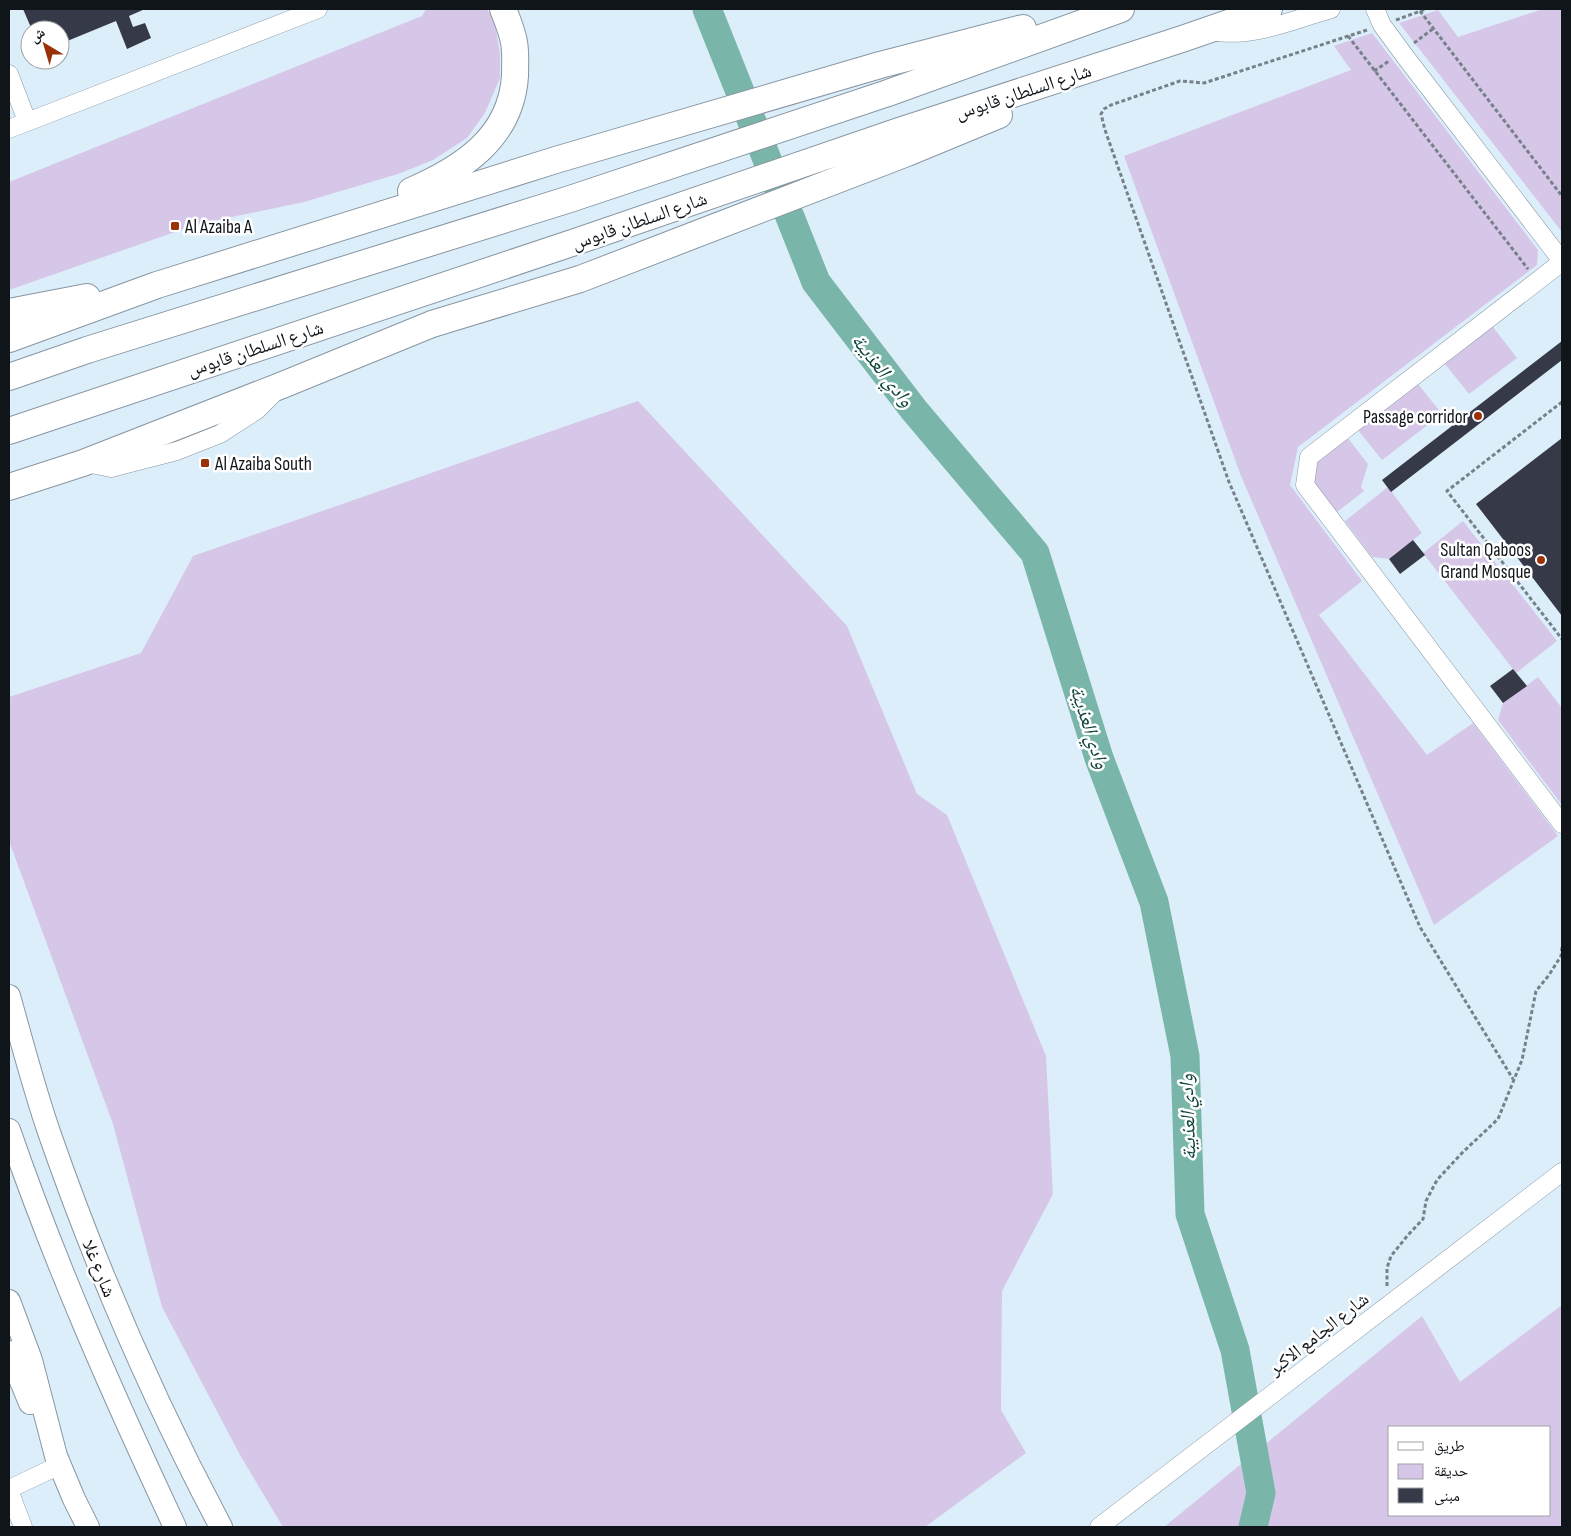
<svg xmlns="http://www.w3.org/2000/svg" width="1571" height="1536" viewBox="0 0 1571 1536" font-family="'Sofia Sans Condensed','Noto Naskh Arabic',sans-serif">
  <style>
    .green { fill: #d6c7e9; fill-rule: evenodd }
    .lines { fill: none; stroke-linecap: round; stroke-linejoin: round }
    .river { stroke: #79b6a9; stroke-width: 29 }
    .building { fill: #363948 }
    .minor-casing { stroke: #8796a2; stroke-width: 19 }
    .major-casing { stroke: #8796a2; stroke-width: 24 }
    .highway-casing { stroke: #8796a2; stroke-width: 28 }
    .path { stroke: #76818a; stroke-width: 3; stroke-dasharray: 4 2.5; stroke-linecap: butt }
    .minor { stroke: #fff; stroke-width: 18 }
    .major { stroke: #fff; stroke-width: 22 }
    .highway { stroke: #fff; stroke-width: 26 }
    .poi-dot { fill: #993307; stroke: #fff; stroke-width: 2 }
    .labels { text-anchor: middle; stroke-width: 5; stroke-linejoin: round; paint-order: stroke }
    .street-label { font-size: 19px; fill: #10151a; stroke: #fff }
    .poi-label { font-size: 19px; fill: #10151a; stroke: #fff; text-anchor: start }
    .water-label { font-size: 20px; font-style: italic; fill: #0f453c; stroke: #fff }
  </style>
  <rect width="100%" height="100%" fill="#ddeefb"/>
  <path class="green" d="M426 9H487L495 24 500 54V78L485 113 467 138 433 160 398 174 304 202 198 224 9 290V182L422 16Z
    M1543 9H1562V232L1399 23 1438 10 1458 37Z
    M1372 33 1538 250 1537 265 1298 447 1290 485 1362 581 1319 615 1427 755 1473 723 1558 836 1434 925 1241 476 1124 156 1351 70 1334 46Z
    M1493 327 1517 358 1469 394 1445 364Z
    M1418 384 1442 414 1382 460 1358 430Z
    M638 401 847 626 917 794 947 815 1046 1056 1053 1194 1002 1291 1001 1410 1026 1453 925 1527H283L240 1455 162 1307 113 1124 9 841 10 777 9 774V697L141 653 193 556Z
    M1347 437 1368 464 1361 487 1364 491 1337 512 1312 480 1316 461Z
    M1388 487 1422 533 1389 559 1372 557 1345 521Z
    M1463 521 1557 641 1516 673 1423 553Z
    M1538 677 1562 708V805L1498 720 1503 703Z
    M1562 1305V1527H1164L1422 1316 1460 1382ZM1550 1427V1515H1390V1427Z"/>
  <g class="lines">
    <path class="river" d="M707 9 816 282 914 410 1035 553 1099 758 1154 902 1185 1056 1190 1214 1235 1350 1261 1493 1253 1527"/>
  </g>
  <path class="building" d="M23 9H145L129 16 133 27 145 23 151 38 127 49 116 21 60 44V30H32Z
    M1562 341V360L1391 492 1382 480Z
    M1562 438V616L1476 504Z
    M1413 540 1425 555 1400 574 1389 559Z
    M1513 669 1527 686 1503 703 1490 686Z"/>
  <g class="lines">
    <g class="minor-casing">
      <path id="minor" d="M1375 9 1382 25 1407 59 1562 261
        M1219 32C1256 37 1295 19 1331 9
        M9 74 27 121
        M9 129 318 9
        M1562 262 1309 457 1305 485 1562 824
        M86 463 111 468 177 451 220 434 257 410 275 392
        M9 1489 60 1465
        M9 1490 23 1527
        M1099 1527 1562 1172"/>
    </g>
    <g class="major-casing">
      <path id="major" d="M9 996C22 1042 34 1089 50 1135 97 1270 154 1401 221 1527
        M9 1130C56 1266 114 1397 175 1527
        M9 1301 31 1360 56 1456 74 1499 88 1527
        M9 1352 30 1403"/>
    </g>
    <g class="highway-casing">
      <path id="highway" d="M411 191C462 169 511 138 515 76 515 65 516 53 514 42 512 31 507 19 503 9
        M9 312 87 297
        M9 339 157 285 559 159 880 65 1023 28
        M9 377 87 350 570 199 888 93 1121 9
        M9 431 575 242 899 131 1182 39 1269 9
        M9 487 83 463 280 386 432 324 580 279 907 153 999 115"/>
    </g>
    <path class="path" d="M1420 11 1562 196
      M1396 20 1426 9
      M1367 30 1204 83 1180 81 1111 105 1104 109 1101 114 1105 130 1229 482 1420 927 1513 1079
      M1348 36 1528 269
      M1414 43 1434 28
      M1374 71 1389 61
      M1562 402 1447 491 1562 639
      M1387 1286V1268L1391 1256 1408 1235 1423 1219 1426 1201 1437 1180 1462 1153 1498 1119 1522 1060 1536 991 1549 975 1561 956 1562 947"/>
    <use href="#minor" class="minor"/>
    <use href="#major" class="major"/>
    <use href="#highway" class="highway"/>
  </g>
  <g class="poi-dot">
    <rect x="170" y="221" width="10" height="10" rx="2.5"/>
    <circle cx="1478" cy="416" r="5"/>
    <rect x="200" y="458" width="10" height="10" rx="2.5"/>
    <circle cx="1541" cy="560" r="5"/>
  </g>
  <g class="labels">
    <g class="street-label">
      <text transform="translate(1023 91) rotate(-18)" y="7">شارع السلطان قابوس</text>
      <text transform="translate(639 220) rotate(-19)" y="7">شارع السلطان قابوس</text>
      <text transform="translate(255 348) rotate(-18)" y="7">شارع السلطان قابوس</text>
      <text transform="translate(100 1268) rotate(68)" y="7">شارع غلا</text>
      <text transform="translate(1318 1333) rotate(-38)" y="7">شارع الجامع الاكبر</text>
    </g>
    <g class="poi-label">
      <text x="185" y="233">Al Azaiba A</text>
      <text x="1468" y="423" text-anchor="end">Passage corridor</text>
      <text x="215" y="470">Al Azaiba South</text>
      <text x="1531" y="556" text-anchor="end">Sultan Qaboos<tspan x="1531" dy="22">Grand Mosque</tspan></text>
    </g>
    <g class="water-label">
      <text transform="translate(883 370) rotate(52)" y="7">وادي العذيبة</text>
      <text transform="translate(1090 727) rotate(72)" y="7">وادي العذيبة</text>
      <text transform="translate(1187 1117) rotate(-92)" y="7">وادي العذيبة</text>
    </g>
  </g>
  <rect width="1571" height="1536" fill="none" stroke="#10151a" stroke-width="20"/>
  <rect x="1388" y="1426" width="162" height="90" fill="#ffffff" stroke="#9fa1a3"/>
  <rect x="1398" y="1442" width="25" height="8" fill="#ffffff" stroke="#9fa1a3"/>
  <text x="1434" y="1451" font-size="15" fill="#10151a">طريق</text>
  <rect x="1398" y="1464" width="25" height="15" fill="#d6c7e9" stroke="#9fa1a3"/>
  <text x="1434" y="1476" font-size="15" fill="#10151a">حديقة</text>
  <rect x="1398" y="1488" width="25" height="15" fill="#363948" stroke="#9fa1a3"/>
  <text x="1434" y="1501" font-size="15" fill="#10151a">مبنى</text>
  <g transform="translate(45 45) rotate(322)"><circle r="24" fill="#ffffff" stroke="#9fa1a3"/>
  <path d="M0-4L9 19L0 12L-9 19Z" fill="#993307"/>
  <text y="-8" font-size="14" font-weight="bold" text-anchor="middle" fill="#10151a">ش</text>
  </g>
</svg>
